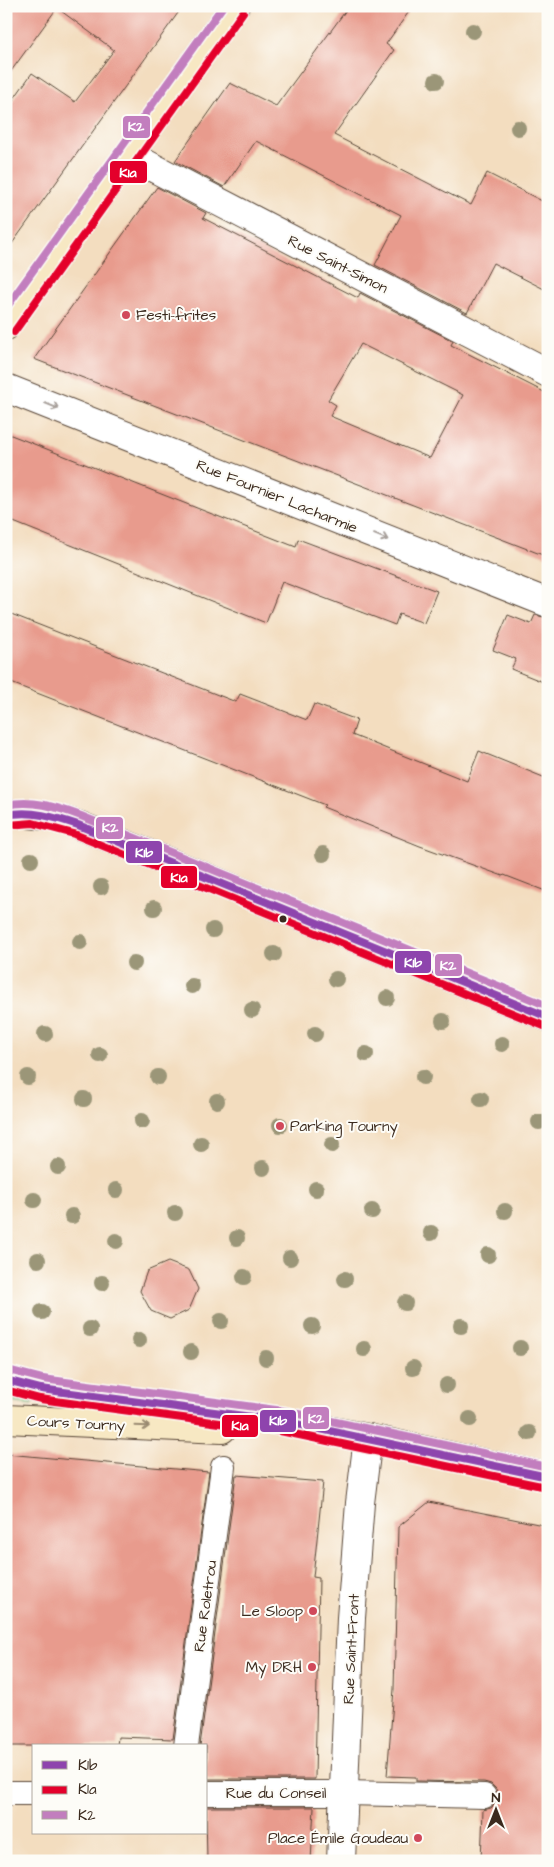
<svg xmlns="http://www.w3.org/2000/svg" width="554" height="1867" viewBox="0 0 554 1867" font-family="'Architects Daughter',sans-serif">
  <style>
    .grass { fill: url(#grass-tufts); stroke: #637d54 }
    .building { fill: #e89b8d; fill-rule: evenodd }
    .lines { fill: none; stroke-linecap: round; stroke-linejoin: round }
    .pedestrian-casing { stroke: #574536; stroke-width: 26 }
    .minor-casing { stroke: #574536; stroke-width: 30 }
    .secondary-casing { stroke: #574536; stroke-width: 30 }
    .pedestrian { stroke: #fff; stroke-width: 24 }
    .minor { stroke: #fff; stroke-width: 28 }
    .secondary { stroke: #f7e8c3; stroke-width: 28 }
    .bus-1-casing { stroke: #fdfcf7; stroke-width: 11 }
    .bus-2-casing { stroke: #fdfcf7; stroke-width: 11 }
    .bus-3-casing { stroke: #fdfcf7; stroke-width: 11 }
    .bus-1 { stroke: #8e44ad; stroke-width: 8 }
    .bus-2 { stroke: #e4002b; stroke-width: 8 }
    .bus-3 { stroke: #c27ebe; stroke-width: 8 }
    .tree { fill: #9b9678 }
    .oneway { stroke: #a79f9a }
    .oneway2 { stroke: #998970 }
    .poi-dot { fill: #d1495b; stroke: #fdfcf7; stroke-width: 2 }
    .bus-dot { fill: #3b2a1e; stroke: #fdfcf7; stroke-width: 2 }
    .labels { text-anchor: middle; stroke-width: 4; stroke-linejoin: round; paint-order: stroke }
    .street-label { font-size: 15px; fill: #3b2a1e; stroke: #fdfcf7 }
    .poi-label { font-size: 15px; fill: #3b2a1e; stroke: #fdfcf7; text-anchor: end }
    .line-badge { stroke: #fdfcf7; stroke-width: 2 }
    .badge-label { font-size: 14px; text-anchor: middle; font-weight: bold; fill: #fff }
  </style>
  <defs>
    <pattern id="grass-tufts" width="24" height="20" patternUnits="userSpaceOnUse" patternTransform="scale(1.25)"><rect width="24" height="20" fill="#8bd08a"/><path d="M3 7l-1-3M5 7V3M7 7l1-3M15 17l-1-3M17 17v-4M19 17l1-3" fill="none" stroke="#73a970"/></pattern>
  </defs>
  <rect width="100%" height="100%" fill="#fdfcf7"/>
  <filter id="ink" filterUnits="userSpaceOnUse"><feTurbulence type="fractalNoise" baseFrequency=".02" numOctaves="2"/><feDisplacementMap in="SourceGraphic" scale="10" xChannelSelector="R" yChannelSelector="G"/><feConvolveMatrix kernelMatrix="1 2 1 2 8 2 1 2 1" color-interpolation-filters="sRGB"/></filter>
  <filter id="wash" filterUnits="userSpaceOnUse"><feTurbulence type="fractalNoise" baseFrequency=".0096" numOctaves="4" result="noise"/><feDisplacementMap in="SourceGraphic" scale="20" xChannelSelector="R" yChannelSelector="G"/><feGaussianBlur stdDeviation="1.12" result="paint"/><feColorMatrix in="noise" values="0 0 0 0 0 0 0 0 0 0 0 0 0 0 0 0 0 1.4 0 .05"/><feComposite in="paint" operator="in"/></filter>
  <g filter="url(#wash)">
    <rect width="100%" height="100%" fill="#f3ddbf"/>
    <path class="grass" d="M6 1396 32 1400V1405L6 1402Z"/>
    <g id="blocks">
      <path class="building" d="M6 6H183L6 252V110L32 73 75 102 114 50 57 8 6 78Z
        M349 6H413L386 44 394 50 334 135 471 205 487 173 548 204V291L493 263 467 313 375 265 401 215 256 141 224 187 175 161 230 83 276 106Z
        M157 187 206 213 203 218 358 298 360 293 453 341 451 345 548 394V557L34 359ZM361 344 463 395 430 458 330 416 336 405 328 400Z
        M6 433 296 547 298 539 437 591 424 623 399 614 395 625 282 582 266 623 6 519Z
        M6 612 236 702 240 694 307 720 314 704 357 720 352 735 467 781 479 751 548 779V892L504 875 503 876 420 846 323 807 325 805 6 681Z
        M508 615 531 624 535 615 548 618V684L511 669 516 659 493 650Z
        M168 1262 189 1270 198 1289 189 1310 170 1319 151 1311 140 1291 147 1271Z
        M6 1454 209 1472 173 1739 118 1737 117 1746H6Z
        M236 1475 323 1482 313 1577 319 1578 315 1779H206V1746H200Z
        M429 1502 548 1526V1861H481L483 1810 491 1808 495 1804 498 1797 496 1789 491 1784 484 1782 416 1781V1777L387 1776 394 1689 398 1527Z
        M206 1807H314L311 1861H207Z"/>
    </g>
  </g>
  <g filter="url(#ink)">
    <use href="#blocks" fill-opacity="0" stroke="#574536" stroke-width="1"/>
    <g class="lines">
      <g class="pedestrian-casing">
        <path id="pedestrian" d="M186 1746 223 1467
          M6 1793H34
          M206 1793H345L484 1796"/>
      </g>
      <g class="minor-casing">
        <path id="minor" d="M129 155 548 373
          M6 388 548 603
          M6 813C36 814 49 815 78 825L548 1017
          M341 1861 351 1618 360 1503 368 1438"/>
      </g>
      <g class="secondary-casing">
        <path id="secondary" d="M6 326 235 6
          M6 1380 41 1389 282 1421 368 1438 548 1477
          M6 1419 222 1429"/>
      </g>
      <use href="#pedestrian" class="pedestrian"/>
      <use href="#minor" class="minor"/>
      <use href="#secondary" class="secondary"/>
      <g class="bus-1-casing">
        <path id="bus-1" d="M6 815C32 810 54 817 78 825L548 1017
          M6 1380 41 1389 282 1421 548 1477"/>
      </g>
      <g class="bus-2-casing">
        <path id="bus-2" d="M14 332 243 12
          M8 825 33 823 74 834 544 1026
          M6 1390 40 1399 280 1431 546 1487"/>
      </g>
      <g class="bus-3-casing">
        <path id="bus-3" d="M6 308 223 6
          M6 805C32 799 57 807 81 816L548 1006
          M8 1370 43 1379 284 1411 548 1467"/>
      </g>
      <use href="#bus-1" class="bus-1"/>
      <use href="#bus-2" class="bus-2"/>
      <use href="#bus-3" class="bus-3"/>
    </g>
    <g class="tree">
      <circle cx="473" cy="31" r="8"/>
      <circle cx="436" cy="81" r="8"/>
      <circle cx="518" cy="128" r="8"/>
      <circle cx="323" cy="854" r="8"/>
      <circle cx="31" cy="860" r="8"/>
      <circle cx="101" cy="887" r="8"/>
      <circle cx="154" cy="908" r="8"/>
      <circle cx="213" cy="930" r="8"/>
      <circle cx="80" cy="942" r="8"/>
      <circle cx="274" cy="954" r="8"/>
      <circle cx="134" cy="963" r="8"/>
      <circle cx="336" cy="979" r="8"/>
      <circle cx="192" cy="986" r="8"/>
      <circle cx="387" cy="998" r="8"/>
      <circle cx="252" cy="1010" r="8"/>
      <circle cx="443" cy="1021" r="8"/>
      <circle cx="45" cy="1034" r="8"/>
      <circle cx="315" cy="1034" r="8"/>
      <circle cx="502" cy="1044" r="8"/>
      <circle cx="366" cy="1054" r="8"/>
      <circle cx="100" cy="1055" r="8"/>
      <circle cx="28" cy="1077" r="8"/>
      <circle cx="158" cy="1077" r="8"/>
      <circle cx="423" cy="1077" r="8"/>
      <circle cx="84" cy="1099" r="8"/>
      <circle cx="481" cy="1099" r="8"/>
      <circle cx="217" cy="1101" r="8"/>
      <circle cx="142" cy="1121" r="8"/>
      <circle cx="539" cy="1122" r="8"/>
      <circle cx="280" cy="1125" r="8"/>
      <circle cx="201" cy="1144" r="8"/>
      <circle cx="332" cy="1145" r="8"/>
      <circle cx="58" cy="1167" r="8"/>
      <circle cx="263" cy="1168" r="8"/>
      <circle cx="316" cy="1189" r="8"/>
      <circle cx="116" cy="1190" r="8"/>
      <circle cx="34" cy="1200" r="8"/>
      <circle cx="372" cy="1211" r="8"/>
      <circle cx="505" cy="1211" r="8"/>
      <circle cx="175" cy="1213" r="8"/>
      <circle cx="72" cy="1216" r="8"/>
      <circle cx="431" cy="1233" r="8"/>
      <circle cx="237" cy="1238" r="8"/>
      <circle cx="116" cy="1241" r="8"/>
      <circle cx="488" cy="1255" r="8"/>
      <circle cx="290" cy="1258" r="8"/>
      <circle cx="38" cy="1260" r="8"/>
      <circle cx="244" cy="1277" r="8"/>
      <circle cx="345" cy="1279" r="8"/>
      <circle cx="102" cy="1283" r="8"/>
      <circle cx="405" cy="1303" r="8"/>
      <circle cx="42" cy="1312" r="8"/>
      <circle cx="221" cy="1321" r="8"/>
      <circle cx="312" cy="1326" r="8"/>
      <circle cx="461" cy="1326" r="8"/>
      <circle cx="90" cy="1329" r="8"/>
      <circle cx="139" cy="1340" r="8"/>
      <circle cx="520" cy="1348" r="8"/>
      <circle cx="364" cy="1349" r="8"/>
      <circle cx="191" cy="1352" r="8"/>
      <circle cx="266" cy="1358" r="8"/>
      <circle cx="413" cy="1368" r="8"/>
      <circle cx="447" cy="1385" r="8"/>
      <circle cx="470" cy="1419" r="8"/>
      <circle cx="529" cy="1433" r="8"/>
    </g>
    <defs><path id="oneway-shaft" d="M-6 0H5M1.5-3L5.5 0L1.5 3" fill="none" stroke-width="1.6" stroke-linecap="round" stroke-linejoin="round" transform="scale(1.25)"/></defs>
    <g class="oneway">
      <use href="#oneway-shaft" transform="translate(52 406) rotate(22)"/>
      <use href="#oneway-shaft" transform="translate(381 537) rotate(22)"/>
    </g>
    <use class="oneway2" href="#oneway-shaft" transform="translate(142 1426) rotate(2)"/>
  </g>
  <g class="poi-dot">
    <circle cx="126" cy="315" r="5"/>
    <circle cx="280" cy="1126" r="5"/>
    <circle cx="313" cy="1611" r="5"/>
    <circle cx="312" cy="1667" r="5"/>
    <circle cx="418" cy="1838" r="5"/>
  </g>
  <circle class="bus-dot" cx="283" cy="919" r="4.5"/>
  <g class="labels">
    <g class="street-label">
      <text transform="translate(338 264) rotate(27)" y="5">Rue Saint-Simon</text>
      <text transform="translate(277 496) rotate(22)" y="5">Rue Fournier Lacharmie</text>
      <text transform="translate(76 1423) rotate(3)" y="5">Cours Tourny</text>
      <text transform="translate(205 1606) rotate(-82)" y="5">Rue Roletrou</text>
      <text transform="translate(351 1649) rotate(-87)" y="5">Rue Saint-Front</text>
      <text x="276" y="1798">Rue du Conseil</text>
    </g>
    <g class="poi-label">
      <text x="136" y="320" text-anchor="start">Festi-frites</text>
      <text x="290" y="1131" text-anchor="start">Parking Tourny</text>
      <text x="303" y="1616">Le Sloop</text>
      <text x="302" y="1672">My DRH</text>
      <text x="408" y="1843">Place Émile Goudeau</text>
    </g>
  </g>
  <g class="line-badge">
    <rect x="122" y="115" width="29" height="24" rx="5" fill="#c27ebe"/>
    <rect x="109" y="160" width="39" height="24" rx="5" fill="#e4002b"/>
    <rect x="95" y="816" width="29" height="24" rx="5" fill="#c27ebe"/>
    <rect x="125" y="840" width="38" height="24" rx="5" fill="#8e44ad"/>
    <rect x="160" y="865" width="38" height="24" rx="5" fill="#e4002b"/>
    <rect x="394" y="950" width="38" height="24" rx="5" fill="#8e44ad"/>
    <rect x="434" y="953" width="29" height="24" rx="5" fill="#c27ebe"/>
    <rect x="302" y="1406" width="28" height="24" rx="5" fill="#c27ebe"/>
    <rect x="259" y="1409" width="38" height="24" rx="5" fill="#8e44ad"/>
    <rect x="221" y="1414" width="38" height="24" rx="5" fill="#e4002b"/>
  </g>
  <g class="badge-label">
    <text x="136" y="131">K2</text>
    <text x="128" y="177">K1a</text>
    <text x="110" y="832">K2</text>
    <text x="144" y="857">K1b</text>
    <text x="179" y="882">K1a</text>
    <text x="413" y="967">K1b</text>
    <text x="448" y="970">K2</text>
    <text x="316" y="1423">K2</text>
    <text x="278" y="1425">K1b</text>
    <text x="240" y="1430">K1a</text>
  </g>
  <rect width="554" height="1867" fill="none" stroke="#fdfcf7" stroke-width="25"/>
  <rect x="32" y="1744" width="175" height="90" fill="#fdfcf7" stroke="#afa8a0"/>
  <rect x="42" y="1761" width="25" height="8" fill="#8e44ad" stroke="#afa8a0"/>
  <text x="78" y="1770" font-size="15" fill="#3b2a1e">K1b</text>
  <rect x="42" y="1786" width="25" height="8" fill="#e4002b" stroke="#afa8a0"/>
  <text x="78" y="1794" font-size="15" fill="#3b2a1e">K1a</text>
  <rect x="42" y="1811" width="25" height="8" fill="#c27ebe" stroke="#afa8a0"/>
  <text x="78" y="1820" font-size="15" fill="#3b2a1e">K2</text>
  <g transform="translate(496 1810)" stroke="#fdfcf7" stroke-width="4" paint-order="stroke">
  <path d="M0-4L9 19L0 12L-9 19Z" fill="#3b2a1e"/>
  <text y="-8" font-size="14" font-weight="bold" text-anchor="middle" fill="#3b2a1e">N</text>
  </g>
</svg>
